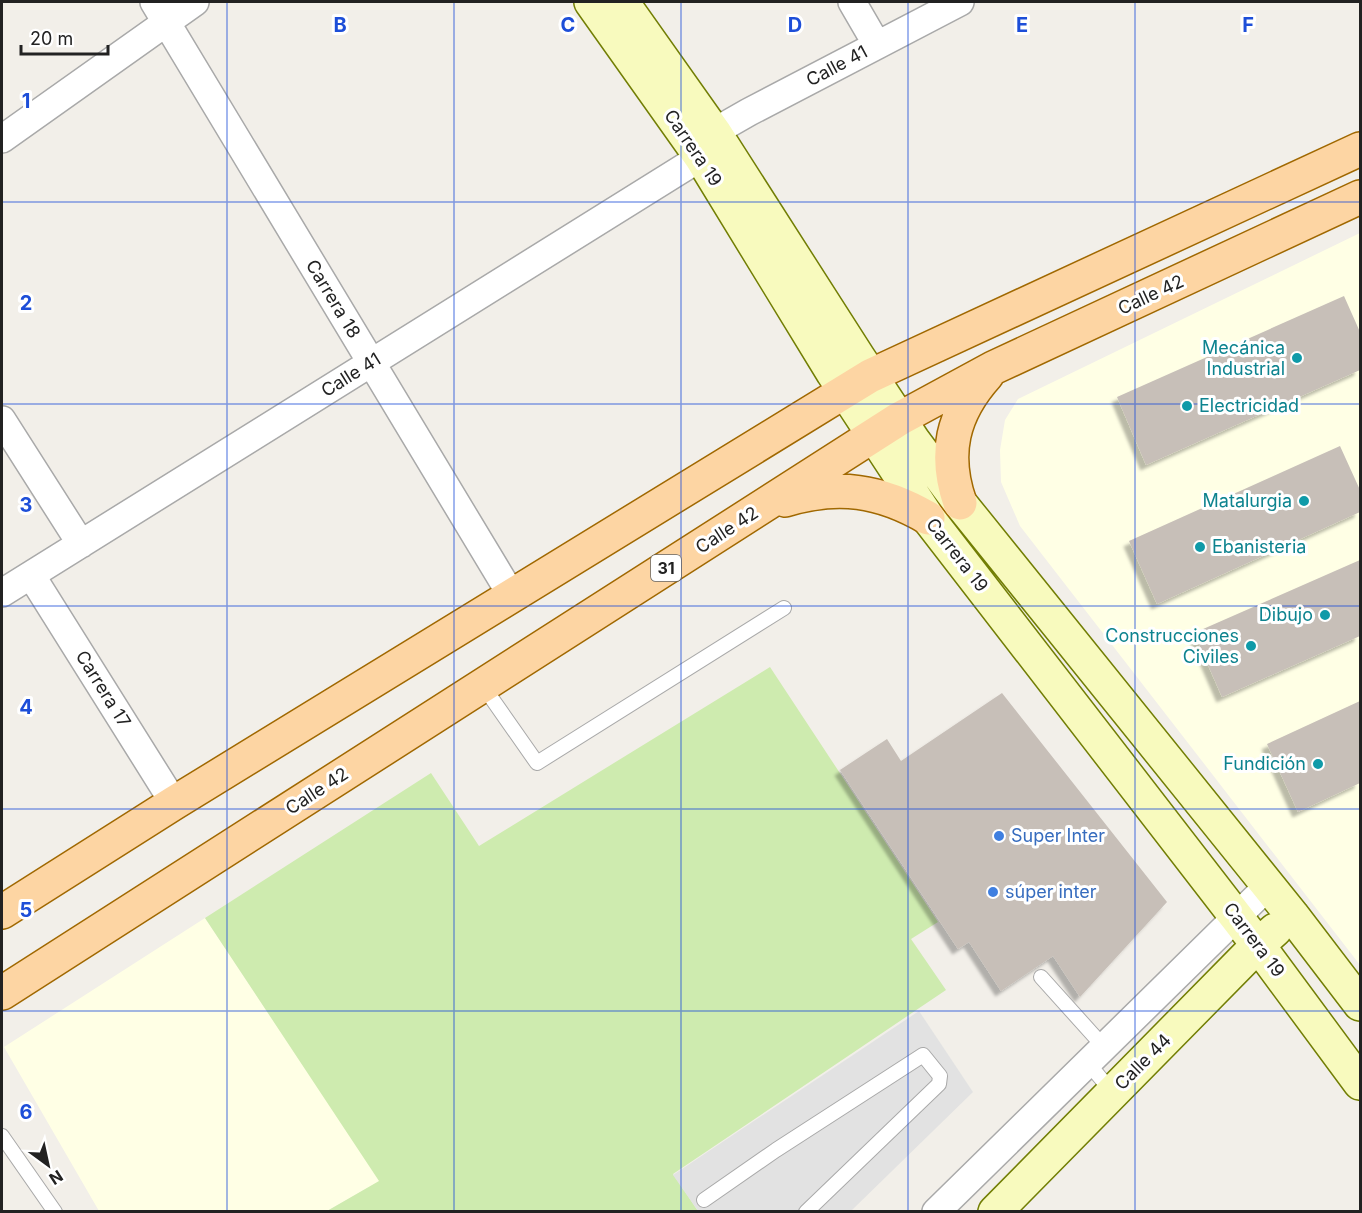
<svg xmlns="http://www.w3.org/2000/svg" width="1362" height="1213" viewBox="0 0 1362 1213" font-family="Inter,sans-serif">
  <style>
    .education { fill: #ffffe5 }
    .grass { fill: #ceebaf }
    .parking { fill: #e2e2e2 }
    .building { fill: #c7bfb8; filter: url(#shadow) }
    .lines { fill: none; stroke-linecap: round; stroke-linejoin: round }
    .lane-casing { stroke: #a9a9a9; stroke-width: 16 }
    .street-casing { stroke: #a9a9a9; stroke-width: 30 }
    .secondary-casing { stroke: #727e04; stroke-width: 36 }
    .primary-casing { stroke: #a06800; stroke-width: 36 }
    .lane { stroke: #fff; stroke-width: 14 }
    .street { stroke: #fff; stroke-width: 27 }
    .secondary { stroke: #f8fabe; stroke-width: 33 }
    .primary { stroke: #fdd5a3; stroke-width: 33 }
    .grid { fill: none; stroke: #1d4ed8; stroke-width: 1.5; stroke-opacity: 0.55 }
    .culture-dot { fill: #0f9aa8; stroke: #fff; stroke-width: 2 }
    .shop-dot { fill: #3f7fe0; stroke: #fff; stroke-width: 2 }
    .labels { text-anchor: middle; stroke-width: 6; stroke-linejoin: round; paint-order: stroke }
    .shield { fill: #fff; stroke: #646464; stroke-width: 1.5 }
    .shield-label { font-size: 16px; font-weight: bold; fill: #222 }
    .street-label { font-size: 18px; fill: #222; stroke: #fff }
    .culture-label { font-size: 18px; fill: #0d838f; stroke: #fff; text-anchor: end }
    .shop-label { font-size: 18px; fill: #366cbe; stroke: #fff; text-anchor: start }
    .grid-label { font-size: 20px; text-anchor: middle; font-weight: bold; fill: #1d4ed8; stroke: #fff; stroke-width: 6; stroke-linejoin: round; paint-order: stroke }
  </style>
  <defs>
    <filter id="shadow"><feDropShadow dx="-5.5" dy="5.5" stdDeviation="1.5" flood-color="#0004"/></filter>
  </defs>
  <rect width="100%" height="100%" fill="#f2efe9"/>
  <path class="education" d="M1360 233V965L1020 526 1001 482 1000 450 1005 420 1018 399Z
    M205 918 380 1181 327 1211H99L4 1047Z"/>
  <path class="grass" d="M770 667 938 922 911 939 946 990 673 1174 698 1211H327L379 1181 205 918 431 773 479 846Z"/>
  <path class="parking" d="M919 1011 973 1092 851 1211H698L673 1175Z"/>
  <path class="building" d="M1344 296 1360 332V370L1146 465 1117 397Z
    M1340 446 1360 490V512L1157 604 1129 541Z
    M1360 560V636L1222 697 1194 633Z
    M1002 693 1167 902 1080 997 1053 956 1001 991 969 942 958 949 840 770 887 739 901 761Z
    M1360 701V783L1298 812 1267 744Z"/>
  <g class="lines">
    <g class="lane-casing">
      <path id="lane" d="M483 686 537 763 784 608
        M1041 977 1104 1047
        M1088 1063 1113 1093
        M2 1136 55 1212
        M704 1200 776 1150 923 1055 940 1076 939 1084 806 1212"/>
    </g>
    <g class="street-casing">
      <path id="street" d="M154 2 512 596
        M852 2 877 45
        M714 132 749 112 960 2
        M2 139 195 2
        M2 420 81 544
        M31 575 174 803
        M2 593 701 157
        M936 1212 1268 886"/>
    </g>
    <g class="secondary-casing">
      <path id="secondary" d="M591 2 701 157 833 373 928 518 1258 945 1360 1083
        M622 2 714 132 858 357 913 440 960 503 1292 915 1360 1004
        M995 1212 1258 945 1275 930"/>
    </g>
    <g class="primary-casing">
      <path id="primary" d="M785 500C838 484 880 490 928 518
        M960 503C943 454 952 414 987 375
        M2 912 174 803 870 376 1360 149
        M2 993 899 419 993 368 1360 197"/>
    </g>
    <use href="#lane" class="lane"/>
    <use href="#street" class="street"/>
    <use href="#secondary" class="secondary"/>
    <use href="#primary" class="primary"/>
  </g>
  <path class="grid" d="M227 2V1212M454 2V1212M681 2V1212M908 2V1212M1135 2V1212M2 202H1360M2 404H1360M2 606H1360M2 809H1360M2 1011H1360"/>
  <g class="culture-dot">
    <circle cx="1297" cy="358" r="6"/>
    <circle cx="1187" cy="406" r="6"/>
    <circle cx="1304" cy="501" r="6"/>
    <circle cx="1200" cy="547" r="6"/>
    <circle cx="1325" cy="615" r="6"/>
    <circle cx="1251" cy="646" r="6"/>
    <circle cx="1318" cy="764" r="6"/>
  </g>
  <g class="shop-dot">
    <circle cx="999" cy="836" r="6"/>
    <circle cx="993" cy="892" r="6"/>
  </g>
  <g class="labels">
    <rect class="shield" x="651" y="555" width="30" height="26" rx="4.5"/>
    <g class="shield-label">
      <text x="666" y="574">31</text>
    </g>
    <g class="street-label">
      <text transform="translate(837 66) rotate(-28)" y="6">Calle 41</text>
      <text transform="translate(693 148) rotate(56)" y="6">Carrera 19</text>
      <text transform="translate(1151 295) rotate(-25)" y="6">Calle 42</text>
      <text transform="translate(333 299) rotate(59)" y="6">Carrera 18</text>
      <text transform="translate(351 375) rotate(-32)" y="6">Calle 41</text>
      <text transform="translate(727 530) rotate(-33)" y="6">Calle 42</text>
      <text transform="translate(957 555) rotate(52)" y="6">Carrera 19</text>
      <text transform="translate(103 689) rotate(58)" y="6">Carrera 17</text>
      <text transform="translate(317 791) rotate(-33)" y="6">Calle 42</text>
      <text transform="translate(1254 940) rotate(53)" y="6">Carrera 19</text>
      <text transform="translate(1143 1062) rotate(-45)" y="6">Calle 44</text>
    </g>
    <g class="culture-label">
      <text x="1285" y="354">Mecánica<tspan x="1285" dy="21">Industrial</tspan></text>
      <text x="1199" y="412" text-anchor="start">Electricidad</text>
      <text x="1292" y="507">Matalurgia</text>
      <text x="1212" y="553" text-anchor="start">Ebanisteria</text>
      <text x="1313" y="621">Dibujo</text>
      <text x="1239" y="642">Construcciones<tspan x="1239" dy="21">Civiles</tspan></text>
      <text x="1306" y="770">Fundición</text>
    </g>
    <g class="shop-label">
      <text x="1011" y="842">Super Inter</text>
      <text x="1005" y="898">súper inter</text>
    </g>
  </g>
  <g class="grid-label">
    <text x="340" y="32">B</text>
    <text x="568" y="32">C</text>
    <text x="795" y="32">D</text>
    <text x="1022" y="32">E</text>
    <text x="1248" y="32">F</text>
    <text x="26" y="108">1</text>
    <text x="26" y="310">2</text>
    <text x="26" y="512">3</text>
    <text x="26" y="714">4</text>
    <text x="26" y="917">5</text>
    <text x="26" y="1119">6</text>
  </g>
  <rect width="1362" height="1213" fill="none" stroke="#222222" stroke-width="6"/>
  <g transform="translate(48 1165) rotate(147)" stroke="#ffffff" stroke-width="4.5" paint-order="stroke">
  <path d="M0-4.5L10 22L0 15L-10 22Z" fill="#222222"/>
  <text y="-9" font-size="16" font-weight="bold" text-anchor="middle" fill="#222222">N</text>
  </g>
  <path d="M21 45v9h87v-9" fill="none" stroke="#222222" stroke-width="3"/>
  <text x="30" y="45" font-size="18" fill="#222222" stroke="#ffffff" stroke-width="4.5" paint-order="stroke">20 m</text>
</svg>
